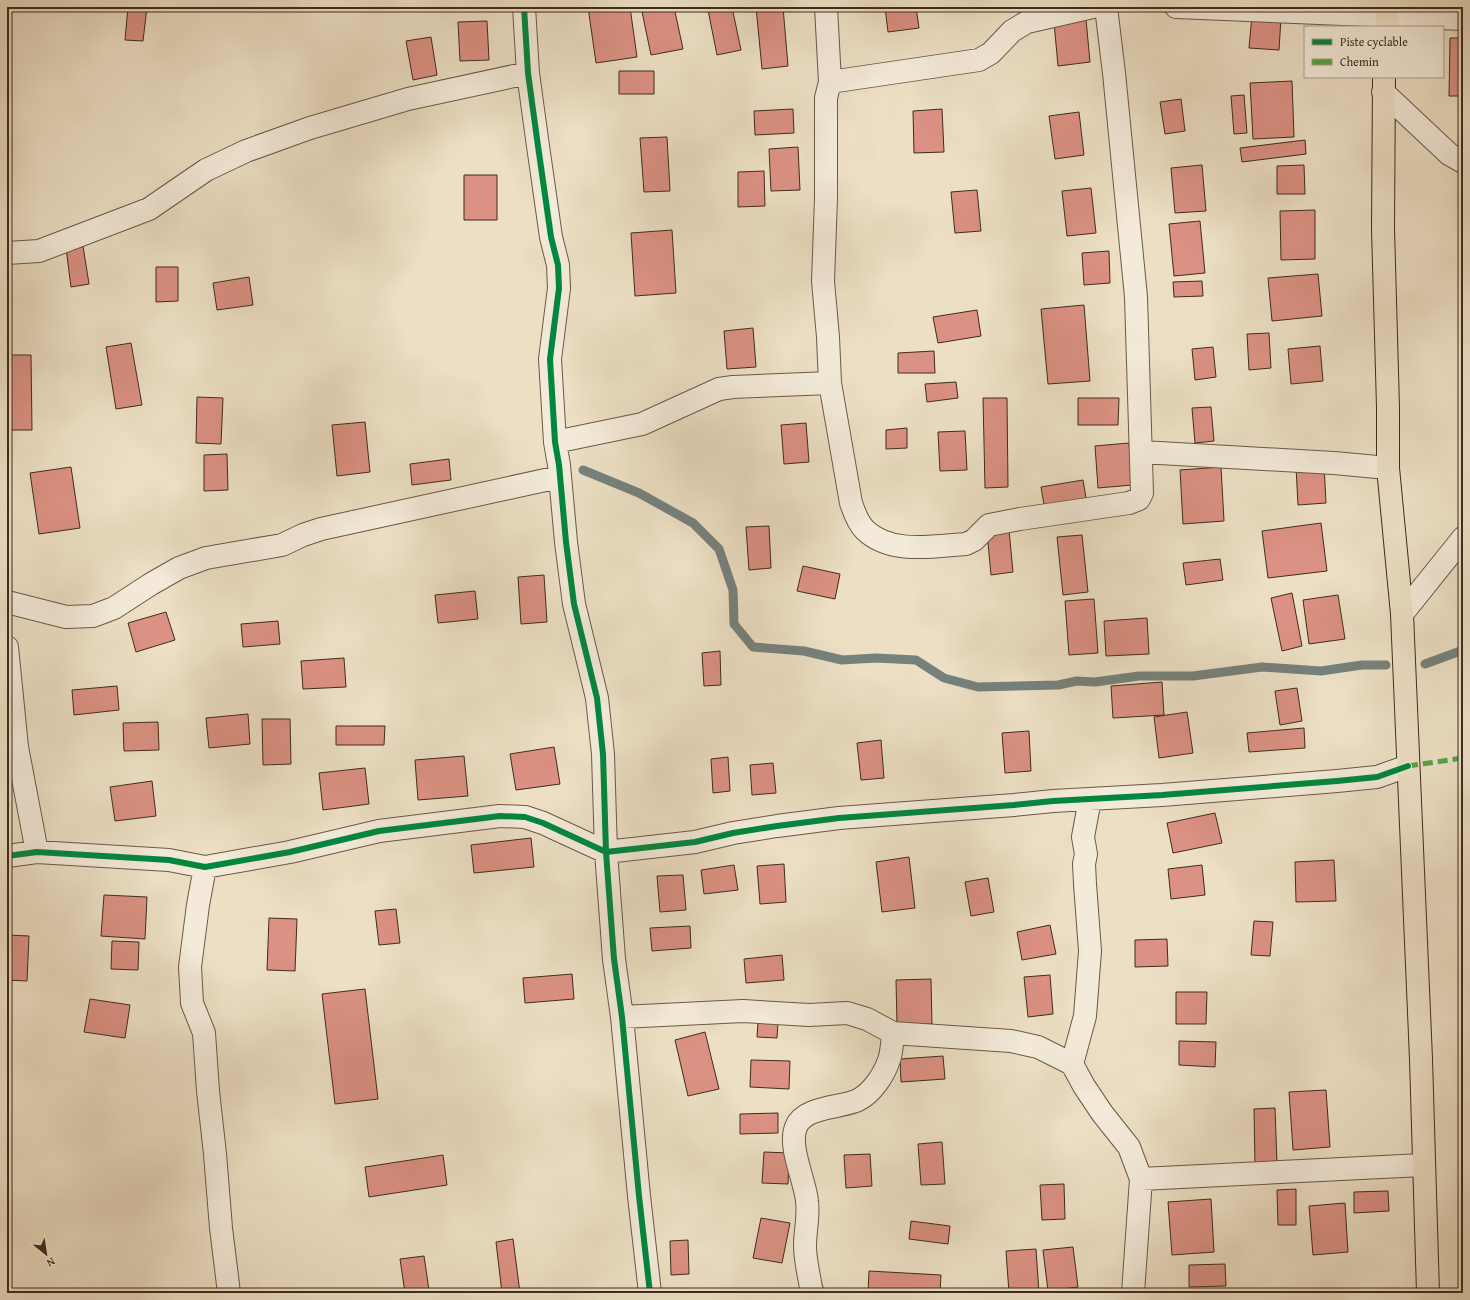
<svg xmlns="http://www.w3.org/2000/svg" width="1470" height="1300" viewBox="0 0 1470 1300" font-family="'Gentium Book Plus',serif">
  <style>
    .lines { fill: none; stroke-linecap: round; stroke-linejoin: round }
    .stream { stroke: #76817c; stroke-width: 9 }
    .building { fill: #db9183; stroke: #402b1e }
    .minor-casing { stroke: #6b5848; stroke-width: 24 }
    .trunk-casing { stroke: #402b1e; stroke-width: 24 }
    .minor { stroke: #f3ead9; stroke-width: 22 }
    .trunk { stroke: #ecdfc4; stroke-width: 22 }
    .quiet { stroke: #54a441; stroke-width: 5; stroke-dasharray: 10 5; stroke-linecap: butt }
    .cycleway-casing { stroke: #f3ead9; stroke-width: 8 }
    .cycleway { stroke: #00873e; stroke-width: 6 }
  </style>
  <rect width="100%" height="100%" fill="#ecdfc4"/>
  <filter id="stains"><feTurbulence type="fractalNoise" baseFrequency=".005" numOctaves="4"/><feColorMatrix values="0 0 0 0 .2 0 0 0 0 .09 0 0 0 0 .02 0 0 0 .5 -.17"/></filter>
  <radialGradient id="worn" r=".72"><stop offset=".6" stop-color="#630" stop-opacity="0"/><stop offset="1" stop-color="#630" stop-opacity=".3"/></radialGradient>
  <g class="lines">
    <path class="stream" d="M583 470 639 493 693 523 719 549 733 590 734 624 753 647 804 651 842 660 876 658 916 660 944 678 978 687 1058 685 1077 681 1095 682 1139 676H1193L1262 667 1321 671 1362 665H1386
      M1425 664 1463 650"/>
  </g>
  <path class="building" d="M128 7H147L143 41 125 40Z
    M588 7H630L637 57 596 63Z
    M641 7H674L683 49 651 55Z
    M721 7H732L741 50 717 55 708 10Z
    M756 7H783L788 66 762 69Z
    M885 7H916L919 28 888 32Z
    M1252 15 1281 18 1279 50 1249 48Z
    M1086 19 1090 62 1058 66 1054 22Z
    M487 21 489 60 460 61 458 22Z
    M431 37 437 75 413 80 406 41Z
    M1450 38H1463V96H1449Z
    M619 71H654V94H619Z
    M1292 81 1294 137 1253 139 1250 83Z
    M1244 95 1247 133 1234 134 1231 96Z
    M1181 99 1185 131 1165 134 1160 102Z
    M793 109 794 133 755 135 754 111Z
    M942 109 944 152 914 153 913 111Z
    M1079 112 1084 155 1055 159 1049 116Z
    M667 137 670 191 644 192 640 138Z
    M1305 140 1306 154 1242 162 1240 148Z
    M798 147 800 190 771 191 769 149Z
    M1202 165 1206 211 1175 213 1171 168Z
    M1304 165 1305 194H1277V166Z
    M764 171 765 206 738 207V172Z
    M464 175H497V220H464Z
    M1091 188 1096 233 1067 236 1062 191Z
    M977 190 981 231 955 233 951 192Z
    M1315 210V259L1281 260 1280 211Z
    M1200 221 1205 273 1174 276 1169 224Z
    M672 230 676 293 635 296 631 233Z
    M83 246 89 284 71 287 66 248Z
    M1109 251 1110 283 1084 285 1082 253Z
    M156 267H178V301L156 302Z
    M1318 274 1322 316 1272 321 1268 278Z
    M249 277 253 305 217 310 213 283Z
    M1202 281 1203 296 1174 297 1173 282Z
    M1084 305 1090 381 1048 384 1041 309Z
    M977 310 981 336 938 343 933 317Z
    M753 328 756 367 727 369 724 331Z
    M1269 333 1271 368 1249 370 1247 334Z
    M131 343 142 405 116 409 106 347Z
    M1320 346 1323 381 1291 384 1288 349Z
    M1213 347 1216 377 1195 380 1192 349Z
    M934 351 935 373H898V353Z
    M7 355H31L32 430H7Z
    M956 382 958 398 927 402 925 384Z
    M197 397 223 398 221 444 196 443Z
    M983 398H1007L1008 487 985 488Z
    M1078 398H1119L1118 425H1078Z
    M1211 407 1214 441 1195 443 1192 408Z
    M365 422 370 472 337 476 332 425Z
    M806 423 809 462 784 464 781 425Z
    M907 428V448L886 449V430Z
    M965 431 967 470 940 471 938 432Z
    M1129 443 1132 485 1098 488 1095 446Z
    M227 454 228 490 204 491V455Z
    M449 459 451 480 412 485 410 464Z
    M1324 464 1326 503 1298 505 1296 467Z
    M71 467 80 528 39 534 30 473Z
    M1221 467 1224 521 1183 524 1180 470Z
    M1083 480 1087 504 1045 511 1041 487Z
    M1321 523 1327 571 1268 578 1262 531Z
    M769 526 771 568 749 570 746 527Z
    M1009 530 1013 572 991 575 987 532Z
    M1082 535 1088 592 1063 595 1057 537Z
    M1220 559 1223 580 1186 585 1183 563Z
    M803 566 840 574 835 599 797 591Z
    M544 575 547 622 521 624 518 577Z
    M475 591 478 619 438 623 435 595Z
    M1292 593 1302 646 1282 651 1271 598Z
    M1338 595 1345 639 1309 644 1303 600Z
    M1094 599 1098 653 1069 655 1065 601Z
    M166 612 175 640 136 652 128 623Z
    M1147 618 1149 654 1106 656 1104 621Z
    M278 621 280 644 243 647 241 624Z
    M720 651 721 685 704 686 702 653Z
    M344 658 346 687 303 689 301 661Z
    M1162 682 1164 715 1113 718 1111 686Z
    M117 686 119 710 74 715 72 690Z
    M1297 688 1302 721 1280 725 1275 691Z
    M1187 712 1193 753 1159 758 1154 717Z
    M248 714 250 744 209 748 206 718Z
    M262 719H290L291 764 263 765Z
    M158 722 159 750 124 751 123 723Z
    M336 726H385L384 745H336Z
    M1304 728 1305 748 1249 752 1247 733Z
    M1029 731 1031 771 1005 773 1002 733Z
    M881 740 884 778 861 780 857 743Z
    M554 747 560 784 516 790 510 754Z
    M464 756 468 796 418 800 415 760Z
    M728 757 730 791 713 793 711 759Z
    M773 763 776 793 752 795 750 765Z
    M365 768 369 804 323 810 319 773Z
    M152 781 156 816 115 821 110 787Z
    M1215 813 1222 843 1173 853 1167 823Z
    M531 838 534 867 474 873 471 845Z
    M909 857 915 908 882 912 876 862Z
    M1334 860 1336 901 1296 902 1295 862Z
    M784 864 786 902 760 904 757 866Z
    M734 865 738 890 704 894 701 870Z
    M1202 865 1205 895 1171 899 1168 869Z
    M683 875 686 910 660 912 657 876Z
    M988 878 994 912 971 916 965 882Z
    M104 895 147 897 145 939 101 936Z
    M396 909 400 943 379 945 375 911Z
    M269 918 297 919 295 971 267 970Z
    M1254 921 1273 922 1270 956 1251 955Z
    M1050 925 1056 954 1022 960 1017 932Z
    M690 926 691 948 652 951 650 928Z
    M7 935 29 936 27 981 7 980Z
    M1167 939 1168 966 1135 967V940Z
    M112 941 139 942 138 970 111 969Z
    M782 955 784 980 746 983 744 959Z
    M572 974 574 999 525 1003 523 978Z
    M1050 975 1053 1014 1028 1017 1024 977Z
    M931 979 932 1024 897 1025 896 980Z
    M365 989 378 1099 335 1104 322 994Z
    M1176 992H1207L1206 1024H1176Z
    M90 999 130 1005 125 1038 84 1032Z
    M758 1022H778L777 1038 757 1037Z
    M705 1032 719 1089 688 1096 675 1040Z
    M1179 1041 1216 1042 1215 1067 1179 1065Z
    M943 1056 945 1079 901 1082 900 1059Z
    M751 1060 790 1061 789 1089 750 1087Z
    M1326 1090 1330 1147 1293 1150 1289 1092Z
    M1275 1108 1277 1164 1255 1165 1254 1109Z
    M778 1113V1133L740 1134V1114Z
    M942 1142 945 1184 921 1185 918 1144Z
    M764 1152 789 1153 788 1184 762 1183Z
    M870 1154 872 1186 846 1188 844 1155Z
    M443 1155 447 1185 369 1197 365 1167Z
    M1064 1184 1065 1219 1042 1220 1040 1185Z
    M1296 1189V1225H1278L1277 1190Z
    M1388 1191 1389 1211 1354 1213V1192Z
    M1211 1199 1214 1252 1172 1255 1168 1202Z
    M1345 1203 1348 1252 1313 1255 1309 1206Z
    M761 1218 790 1223 782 1263 753 1258Z
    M911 1221 950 1226 948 1244 909 1239Z
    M513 1239 520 1293H502L496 1242Z
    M688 1240 689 1274 671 1275 670 1241Z
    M1073 1247 1078 1287 1048 1291 1043 1250Z
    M1036 1249 1039 1293H1009L1006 1251Z
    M424 1256 429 1290 405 1293 400 1259Z
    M1225 1264 1226 1286 1189 1287V1265Z
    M869 1271 941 1275 940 1293H868Z"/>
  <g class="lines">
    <g class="minor-casing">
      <path id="minor" d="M524 7 528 73 537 139 551 237 558 265 559 288 550 359 555 442 559 465 566 542 574 604 597 698 603 754 606 852 614 959 622 1017 639 1196 650 1293
        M1176 7 1463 19
        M830 82 979 60 991 53 1012 31 1027 22 1093 7
        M1383 92 1449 154 1463 162
        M7 253 39 251 149 209 206 170 246 151 310 128 408 99 528 73
        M830 383 851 503C854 512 858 523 865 530 891 555 934 546 966 544L974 540 989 525 1020 519 1129 503 1139 499 1142 493 1136 297 1114 73 1106 7
        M555 442 642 424 719 389 733 387 830 383 828 337 823 281 826 198V98L830 82 826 7
        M1142 452 1334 463 1388 468
        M7 602 66 617 93 616 114 608 151 584 179 568 206 558 282 545 303 535 321 529 559 477
        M1402 614 1463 538
        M7 647 17 747 37 852
        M1090 799 1083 837 1086 854 1084 864 1085 884 1090 951 1085 1016 1072 1064 1084 1086 1102 1113 1129 1147 1141 1179 1133 1293
        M7 856 37 852 169 860 205 867 290 852 379 831 500 816 525 817 543 823 606 852 695 842 733 833 777 826 839 818 1014 805 1053 801 1162 795 1337 781 1377 777 1408 766
        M205 867 198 905 190 967 192 1003 204 1033 208 1091 215 1154 221 1228 229 1293
        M622 1017 743 1011 809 1015 847 1013 867 1019 893 1033 1011 1041 1038 1047 1072 1064
        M1141 1179 1423 1165
        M813 1293 811 1288C809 1275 805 1260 805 1246 805 1231 809 1216 807 1201 805 1180 788 1147 796 1127 804 1106 842 1108 858 1100 872 1093 884 1075 889 1060 892 1052 892 1042 893 1033"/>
    </g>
    <g class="trunk-casing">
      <path id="trunk" d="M1387 7V27
        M1384 77 1383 229 1388 407V468L1402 614 1421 1059 1428 1293"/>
    </g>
    <use href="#minor" class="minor"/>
    <use href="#trunk" class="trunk"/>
    <path class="quiet" d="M1408 766 1463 758"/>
    <g class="cycleway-casing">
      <path id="cycleway" d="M524 7 528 73 537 139 551 237 558 265 559 288 550 359 555 442 559 465 566 542 574 604 597 698 603 754 606 852 614 959 622 1017 639 1196 650 1293
        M7 856 37 852 169 860 205 867 290 852 379 831 500 816 525 817 543 823 606 852 695 842 733 833 777 826 839 818 1014 805 1053 801 1162 795 1337 781 1377 777 1408 766"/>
    </g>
    <use href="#cycleway" class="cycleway"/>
  </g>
  <rect width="1470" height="1300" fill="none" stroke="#ecdfc4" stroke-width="24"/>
  <rect x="8" y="8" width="1454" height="1284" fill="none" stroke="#402b1e" stroke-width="2"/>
  <rect x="12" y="12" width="1446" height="1276" fill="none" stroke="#402b1e"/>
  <rect x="1304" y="26" width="140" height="52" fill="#f3ead9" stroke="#ab9e8e"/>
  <rect x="1312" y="39" width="20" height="6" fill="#00873e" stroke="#ab9e8e"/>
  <text x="1340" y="46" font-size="12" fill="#402b1e">Piste cyclable</text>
  <rect x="1312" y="59" width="20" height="6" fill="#54a441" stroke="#ab9e8e"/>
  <text x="1340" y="66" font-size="12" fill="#402b1e">Chemin</text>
  <g transform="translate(46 1254) rotate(150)" stroke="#f3ead9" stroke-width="3" paint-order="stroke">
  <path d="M0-3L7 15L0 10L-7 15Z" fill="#402b1e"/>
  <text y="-6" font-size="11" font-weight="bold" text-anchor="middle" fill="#402b1e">N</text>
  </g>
  <rect width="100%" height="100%" filter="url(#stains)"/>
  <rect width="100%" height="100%" fill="url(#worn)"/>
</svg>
